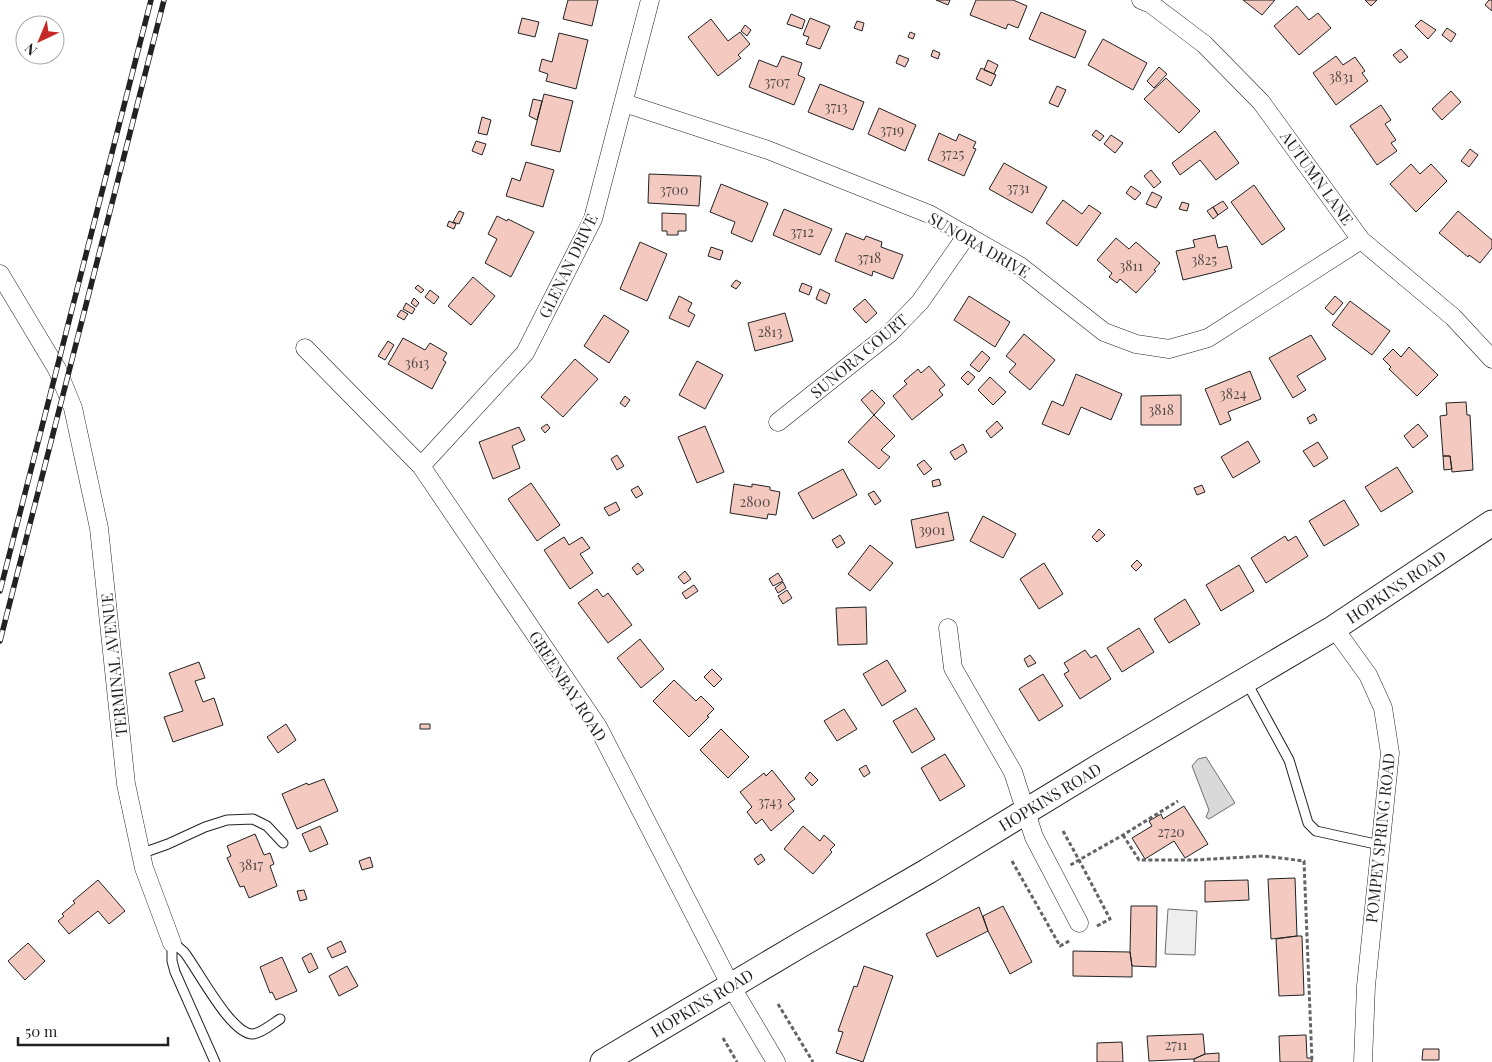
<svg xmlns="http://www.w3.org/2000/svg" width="1492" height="1062" viewBox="0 0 1492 1062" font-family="'Playfair Display',serif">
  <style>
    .green { fill: #eee; stroke: #6f6f6f }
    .water { fill: #d9d9d9; stroke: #6f6f6f }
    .building { fill: #f3c9c0; stroke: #222 }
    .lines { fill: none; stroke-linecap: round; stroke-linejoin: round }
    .service-casing { stroke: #222; stroke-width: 11 }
    .minor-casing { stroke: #222; stroke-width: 19 }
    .secondary-casing { stroke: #222; stroke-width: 27 }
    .path { stroke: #646464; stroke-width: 3; stroke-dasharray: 4 2.5; stroke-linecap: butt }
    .service { stroke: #fff; stroke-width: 9 }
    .minor { stroke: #fff; stroke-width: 18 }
    .secondary { stroke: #fff; stroke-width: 25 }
    .rail-casing { stroke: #222; stroke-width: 5.5 }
    .rail { stroke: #fff; stroke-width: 4; stroke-dasharray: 11; stroke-linecap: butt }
    .labels { text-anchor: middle; stroke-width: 4; stroke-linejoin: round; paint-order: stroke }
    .number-label { font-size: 14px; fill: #564c4a }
    .street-label { font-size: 16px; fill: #222; stroke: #fff }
  </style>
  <rect width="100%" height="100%" fill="#fff"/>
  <path class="green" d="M1168 909 1197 911 1195 955 1165 954Z"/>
  <path class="water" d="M1206 757 1235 803 1209 819 1206 817 1209 810 1192 766 1198 759Z"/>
  <path class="building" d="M568 0H598L592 26 563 19Z
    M936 0H950L948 5Z
    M976 0H1013L1027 6 1018 28 1008 24 1006 29 970 15Z
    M1243 0H1275L1262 15Z
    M1365 0H1377L1371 6Z
    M1489 0H1492V11L1485 5Z
    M1297 6 1309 20 1318 13 1331 28 1299 55 1274 26Z
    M1041 12 1086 31 1075 58 1029 39Z
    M791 14 805 20 802 29 787 24Z
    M522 18 539 22 535 37 518 33Z
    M810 18 830 26 820 49 806 44 809 37 803 35Z
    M711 19 728 41 740 32 750 44 738 55 741 58 718 76 688 37Z
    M1421 20 1436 30 1428 39 1415 26Z
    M857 21 864 23 862 31 854 28Z
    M745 25 751 30 747 36 741 31Z
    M1447 28 1456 34 1451 42 1442 35Z
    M910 32 915 34 913 39 908 37Z
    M559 33 588 40 576 89 546 81 548 74 539 71 542 59 552 62Z
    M1103 39 1147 63 1133 90 1088 65Z
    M1401 49 1408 57 1400 63 1393 55Z
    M933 50 940 53 938 59 931 56Z
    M899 55 909 59 905 67 896 63Z
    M782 56 802 63 798 75 805 78 794 105 749 87 759 60 777 67Z
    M1336 56 1343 65 1355 57 1365 71 1362 73 1368 81 1336 105 1313 73Z
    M988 60 998 65 994 74 984 70Z
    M1159 67 1167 74 1154 88 1147 81Z
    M981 68 996 75 991 86 976 79Z
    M1166 78 1200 111 1179 133 1144 99Z
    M820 84 864 102 853 130 808 112Z
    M1057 86 1066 90 1058 107 1049 103Z
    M1451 91 1461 102 1442 120 1432 109Z
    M544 94 573 101 560 152 531 145Z
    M533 99 542 101 537 120 529 116Z
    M1381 105 1391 120 1385 124 1396 140 1391 143 1397 151 1377 165 1350 126Z
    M879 108 916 125 905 151 868 134Z
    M482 117 491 120 487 135 478 133Z
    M1096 130 1104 136 1100 141 1092 135Z
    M1215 131 1239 163 1216 180 1200 160 1180 175 1172 163Z
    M939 133 956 141 959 134 976 142 973 148 976 149 964 176 928 160Z
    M1111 135 1123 143 1115 153 1104 144Z
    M476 141 486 144 482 155 472 151Z
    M1470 149 1478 155 1469 167 1461 161Z
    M526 162 554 170 543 207 506 196 512 178 520 181Z
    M1004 163 1047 187 1032 213 989 189Z
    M1411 164 1420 174 1431 164 1447 181 1416 212 1390 184Z
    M1151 170 1161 182 1154 188 1144 176Z
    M649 174 701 176 699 206 648 203Z
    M721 184 768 203 752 242 731 233 735 222 710 212Z
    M1254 185 1285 229 1262 245 1231 202Z
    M1131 186 1141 193 1135 200 1126 193Z
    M1152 192 1162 197 1156 208 1146 204Z
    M1063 200 1082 214 1089 205 1101 213 1077 246 1046 223Z
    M1223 201 1228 208 1218 215 1213 207Z
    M1182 202 1189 204 1187 211 1179 209Z
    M1213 207 1218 215 1213 219 1207 211Z
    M784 209 832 229 820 255 773 235Z
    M459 211 464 213 459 224 453 222Z
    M1458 211 1492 240V248L1480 263 1469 255 1468 257 1439 233Z
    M662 213 686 214V231H678V235H667V231H662Z
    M497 216 507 221 508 219 534 232 511 277 485 263 497 239 488 234Z
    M449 221 456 224 454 229 447 226Z
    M846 233 864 240 866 236 882 242 881 247 903 255 893 279 873 271 872 276 835 261Z
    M1215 235 1218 248 1227 246 1232 268 1183 280 1176 251 1195 247 1193 240Z
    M1116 238 1129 249 1136 242 1160 263 1154 270 1156 271 1136 293 1120 279 1117 283 1109 277 1112 273 1097 260Z
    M640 242 667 254 647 301 620 289Z
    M711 247 723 251 720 260 708 256Z
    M473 277 495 296 471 325 448 306Z
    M736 280 741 283 736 289 731 286Z
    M802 283 812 287 809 295 799 291Z
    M418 285 424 290 421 293 415 288Z
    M820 289 830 294 826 304 816 299Z
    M430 290 439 297 434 304 425 297Z
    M679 296 692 303 688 311 695 315 689 327 669 318Z
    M969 296 1010 322 995 347 954 320Z
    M1335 296 1343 303 1333 315 1325 308Z
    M414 298 419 303 416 307 411 303Z
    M865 299 877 313 866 323 853 309Z
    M1350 301 1390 331 1372 355 1332 325Z
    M406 303 415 309 412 314 403 309Z
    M401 310 408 314 404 320 397 316Z
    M785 313 793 341 755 351 748 323Z
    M604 315 629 331 609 363 584 346Z
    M1024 334 1055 360 1030 390 1009 372 1016 364 1006 356Z
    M1311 335 1326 359 1297 376 1306 390 1293 398 1269 358Z
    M403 338 425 350 430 343 447 353 443 360 446 362 432 389 388 364Z
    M388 341 394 345 385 360 378 356Z
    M1409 347 1438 375 1417 396 1389 369 1391 367 1383 359 1393 349 1401 357Z
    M982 351 990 358 979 372 970 365Z
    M575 359 598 379 563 417 541 397Z
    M697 361 723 375 705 409 679 395Z
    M929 366 945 385 939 390 943 395 912 420 893 396 907 384 904 381 918 369 921 373Z
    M968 371 975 377 968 385 961 378Z
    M1250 371 1261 399 1228 412 1231 420 1220 425 1205 389Z
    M1076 374 1122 394 1111 420 1081 407 1069 435 1042 424 1052 401 1063 406Z
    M990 377 1006 392 993 405 978 390Z
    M872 390 885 403 874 415 861 400Z
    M1181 395V425H1141V396Z
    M625 396 630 400 625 407 620 403Z
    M1466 402 1467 415H1470L1473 470 1452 472 1450 456H1443L1440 416 1447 415 1446 403Z
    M1314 414 1317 420 1310 424 1307 418Z
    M874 415 895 436 881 450 890 457 879 469 848 442Z
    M997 421 1003 428 991 438 986 431Z
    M547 424 550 428 545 433 541 428Z
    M1418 424 1428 436 1413 448 1404 436Z
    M705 426 724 472 697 483 678 437Z
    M519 427 525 440 512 446 520 468 493 479 479 442Z
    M1248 441 1260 462 1233 478 1221 457Z
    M1318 442 1328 458 1314 467 1303 451Z
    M963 444 967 452 955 460 950 452Z
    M617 455 624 466 617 470 611 459Z
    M1443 456H1450L1452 469 1444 470Z
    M924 460 932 469 924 475 917 465Z
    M1397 467 1413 492 1381 512 1365 487Z
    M843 469 857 495 813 519 798 493Z
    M939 479 941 485 933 487 932 481Z
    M531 483 560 525 537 541 508 499Z
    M734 484 752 487V484L770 487V490L780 492 776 515 768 514 767 519 730 513Z
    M1202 485 1205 492 1197 495 1194 488Z
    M638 486 643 494 636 498 631 490Z
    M874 491 881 501 875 505 868 494Z
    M1344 500 1359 525 1324 546 1309 521Z
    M616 502 620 510 609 516 604 508Z
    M948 512 954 540 916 548 911 520Z
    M983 516 1016 534 1003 558 970 541Z
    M1099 529 1105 535 1097 542 1092 537Z
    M840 535 845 543 837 548 832 540Z
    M1285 536 1288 541 1296 536 1308 556 1266 583 1251 558Z
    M564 537 569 545 582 537 590 548 580 554 593 573 570 589 544 550Z
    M870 545 893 563 870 591 848 574Z
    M1137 560 1142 565 1136 571 1131 566Z
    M638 563 644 570 637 575 632 568Z
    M1044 563 1063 594 1039 609 1020 579Z
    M1239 565 1254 591 1221 611 1206 585Z
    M685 571 691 579 684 584 678 577Z
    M778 573 783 581 773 586 769 579Z
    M783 582 786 588 778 593 775 588Z
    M694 585 698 591 686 599 682 593Z
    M597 589 603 597 608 593 632 625 608 643 578 603Z
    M787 590 792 598 783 604 778 596Z
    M1185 599 1200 624 1169 643 1154 619Z
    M866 607 867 644 838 645 836 608Z
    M1139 628 1154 652 1122 672 1107 648Z
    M640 639 664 669 641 688 617 658Z
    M1085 650 1091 658 1096 655 1111 679 1080 699 1064 674 1069 671 1064 663Z
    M1030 655 1036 663 1028 667 1024 659Z
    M887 660 906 691 882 706 863 674Z
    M199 662 205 678 195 681 203 702 214 698 223 725 173 742 164 717 183 711 169 673Z
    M712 669 722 679 714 687 704 677Z
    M1043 674 1063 706 1039 721 1019 689Z
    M674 680 696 701 701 696 714 709 707 716 709 717 689 737 653 701Z
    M916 708 935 739 912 753 893 721Z
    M844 709 857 729 837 741 824 721Z
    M286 724 296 740 278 753 267 737Z
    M420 724H430V729H420Z
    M721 729 749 757 728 778 700 750Z
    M945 754 965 786 940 801 921 768Z
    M866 765 870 773 864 777 859 769Z
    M772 770 795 799 788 804 794 811 771 831 762 819 756 824 747 812 752 807 740 792 764 773 766 776Z
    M810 772 818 780 812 786 805 778Z
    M324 779 338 811 297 829 282 794 307 783 308 785Z
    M1184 806 1208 844 1185 858 1174 841 1145 859 1132 838 1152 826 1149 821 1161 814 1163 819Z
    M320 826 328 844 310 852 302 834Z
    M803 826 820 841 824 835 835 845 830 850 832 852 813 874 784 849Z
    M255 834 264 855 270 853 274 864 270 866 277 886 249 898 244 886 240 887 227 858 231 856 227 846Z
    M761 854 765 860 758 865 754 859Z
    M370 857 373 867 362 870 359 861Z
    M1295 878 1297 936 1271 939 1268 879Z
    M98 880 125 911 109 924 98 911 69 934 58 921 64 916 62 914 75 903 73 901Z
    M1248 880 1249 900 1205 902V881Z
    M304 890 307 899 300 901 297 891Z
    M1003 906 1032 962 1010 974 988 931 983 916Z
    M1131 906H1157L1156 967 1132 966 1130 952Z
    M979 907 988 931 937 957 926 934Z
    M1297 936H1302L1304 995 1279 996 1276 939Z
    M341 941 346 952 332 958 327 948Z
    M28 943 45 961 25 980 8 961Z
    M1073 951 1130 952 1132 966V977L1073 976Z
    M311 953 318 968 309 973 302 958Z
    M282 957 297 991 276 1000 272 992 270 993 260 967Z
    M347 966 358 986 339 996 329 976Z
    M864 966 893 976 863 1062 836 1053 843 1032 838 1031 854 986 857 987Z
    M1203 1034 1205 1054 1194 1059 1149 1061 1147 1036Z
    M1306 1035 1307 1058H1312V1062H1280L1279 1036Z
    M1122 1042 1123 1062H1097V1043Z
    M1423 1049H1439V1060H1422Z
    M1219 1053V1062H1194V1059L1205 1054Z"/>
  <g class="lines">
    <g class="service-casing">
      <path id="service" d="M1246 681 1289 760 1308 823 1316 831 1380 845
        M140 854 168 844 205 827 227 820 253 819 267 826 283 843
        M172 943C176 945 180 948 184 952 197 968 231 1035 253 1034 262 1033 272 1024 280 1019
        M172 943V961L175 972 215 1062"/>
    </g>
    <g class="minor-casing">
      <path id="minor" d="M1141 0 1151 4 1204 44 1261 102 1361 240 1453 317 1492 359
        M624 103 768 150 929 214 1020 266 1104 332 1136 344 1169 349 1208 338 1361 240
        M0 274 57 369 73 408 99 528 126 784 144 868 172 943
        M305 348 421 466 598 727 731 986 776 1062
        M778 422 890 333 920 302 967 235
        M421 466 525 353 593 219 650 0
        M948 628 953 668 1013 772 1034 837 1079 923
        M1334 628 1368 675 1383 708 1390 753 1366 986 1363 1062"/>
    </g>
    <g class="secondary-casing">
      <path id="secondary" d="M603 1062 800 945 928 871 1102 765 1334 628 1492 523"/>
    </g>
    <path class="path" d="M1063 831 1079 860 1069 866
      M1123 835 1139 860H1195L1264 856 1304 861 1312 1062
      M1012 861 1060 946 1071 940
      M1097 926 1110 919 1079 860 1123 835 1178 801
      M778 1004 813 1062
      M723 1038 737 1062"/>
    <use href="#service" class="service"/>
    <use href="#minor" class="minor"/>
    <use href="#secondary" class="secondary"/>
    <g class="rail-casing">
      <path id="rail" d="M0 591 151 0
        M0 641 164 0"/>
    </g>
    <use href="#rail" class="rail"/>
  </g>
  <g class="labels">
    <g class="number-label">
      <text x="1341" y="82">3831</text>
      <text x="777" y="87">3707</text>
      <text x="836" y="112">3713</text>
      <text x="892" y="135">3719</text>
      <text x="952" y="159">3725</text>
      <text x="1018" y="193">3731</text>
      <text x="674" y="195">3700</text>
      <text x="802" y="237">3712</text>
      <text x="869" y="263">3718</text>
      <text x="1204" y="265">3825</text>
      <text x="1131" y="271">3811</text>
      <text x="770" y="337">2813</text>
      <text x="417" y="368">3613</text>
      <text x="1233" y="399">3824</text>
      <text x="1161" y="415">3818</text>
      <text x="755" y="507">2800</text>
      <text x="932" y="535">3901</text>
      <text x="770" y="807">3743</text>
      <text x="1171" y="837">2720</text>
      <text x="251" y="870">3817</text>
      <text x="1176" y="1050">2711</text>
    </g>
    <g class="street-label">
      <text transform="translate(1317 178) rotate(54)" y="6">AUTUMN LANE</text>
      <text transform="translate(979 245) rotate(30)" y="6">SUNORA DRIVE</text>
      <text transform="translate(568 266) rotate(-64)" y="6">GLENAN DRIVE</text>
      <text transform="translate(859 356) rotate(-40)" y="6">SUNORA COURT</text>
      <text transform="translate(1396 587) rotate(-34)" y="6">HOPKINS ROAD</text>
      <text transform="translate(114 665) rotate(-96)" y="6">TERMINAL AVENUE</text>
      <text transform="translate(568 686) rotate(57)" y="6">GREENBAY ROAD</text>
      <text transform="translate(1050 797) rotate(-31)" y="6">HOPKINS ROAD</text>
      <text transform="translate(1380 838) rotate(-84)" y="6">POMPEY SPRING ROAD</text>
      <text transform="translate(702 1003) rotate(-31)" y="6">HOPKINS ROAD</text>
    </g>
  </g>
  <g transform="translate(40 40) rotate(224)"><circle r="24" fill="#ffffff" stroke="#a7a7a7"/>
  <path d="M0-4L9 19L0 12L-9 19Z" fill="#c62828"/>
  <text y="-8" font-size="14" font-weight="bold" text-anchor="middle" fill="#222222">N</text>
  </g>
  <path d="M18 1037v8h150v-8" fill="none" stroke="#222222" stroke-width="2.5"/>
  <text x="25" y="1037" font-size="15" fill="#222222" stroke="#ffffff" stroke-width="4" paint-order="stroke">50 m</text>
</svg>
